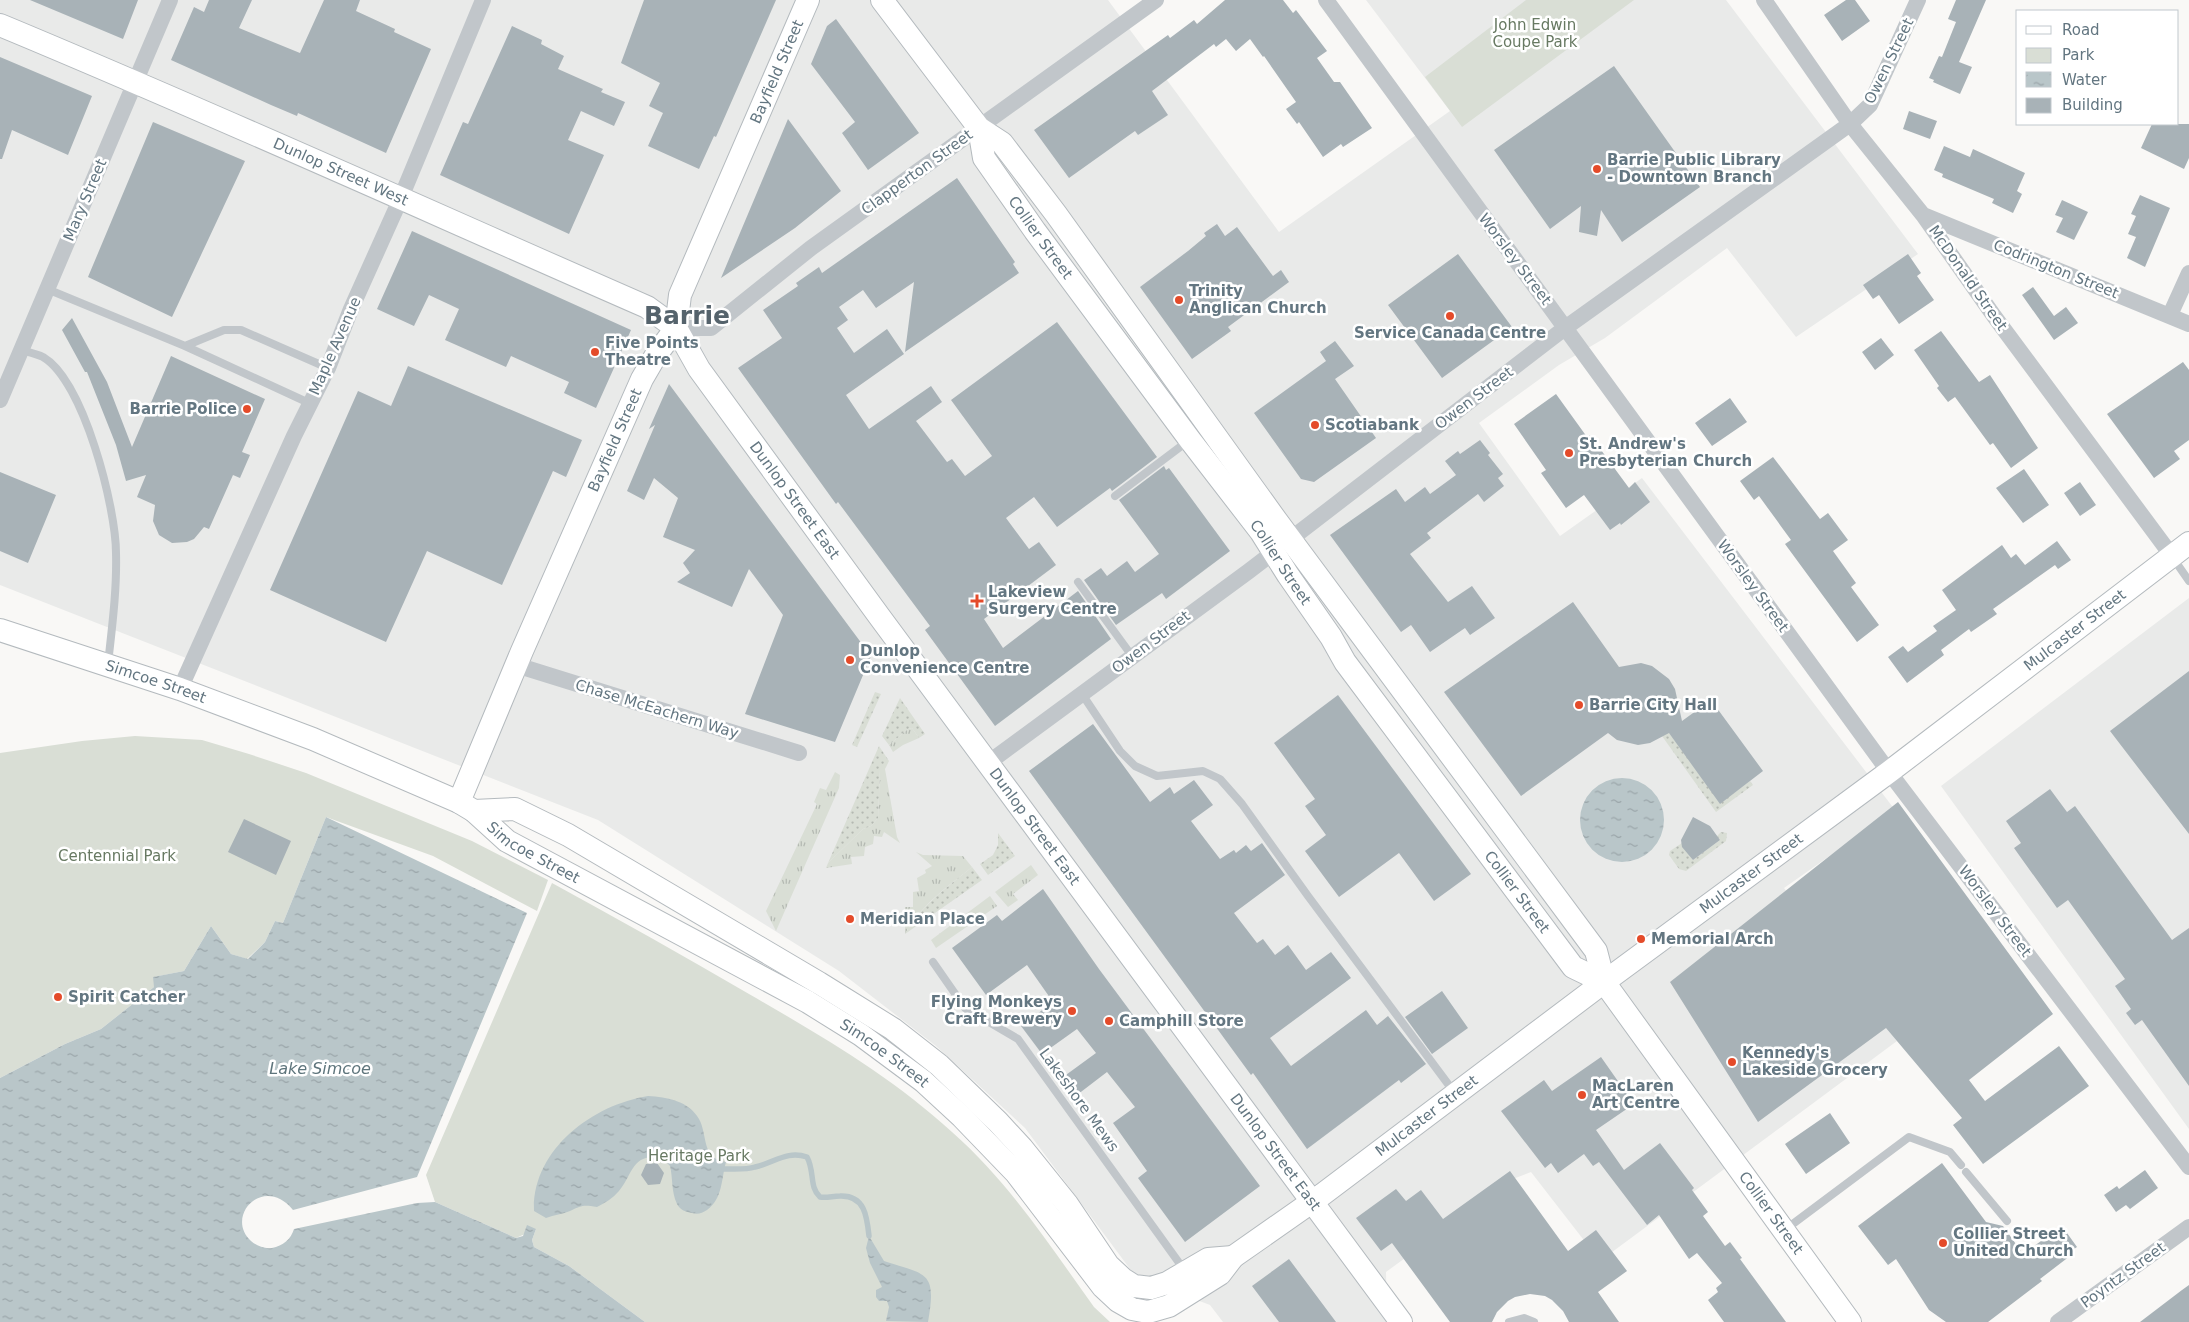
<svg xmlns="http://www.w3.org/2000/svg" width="2189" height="1322" viewBox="0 0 2189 1322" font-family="'DejaVu Sans',sans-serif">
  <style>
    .built { fill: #e9eae9 }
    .grass { fill: url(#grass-tufts) }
    .park { fill: #d9ded5 }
    .garden { fill: url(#garden-dots) }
    .water { fill: url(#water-ripples) }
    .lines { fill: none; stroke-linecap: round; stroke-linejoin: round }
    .stream { stroke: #b9c6c9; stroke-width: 5.5 }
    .building { fill: #a8b2b7 }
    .secondary-casing { stroke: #b4babe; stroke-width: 24 }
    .lane { stroke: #c1c6ca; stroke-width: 8 }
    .street { stroke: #c1c6ca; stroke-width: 16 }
    .secondary { stroke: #fff; stroke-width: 22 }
    .poi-dot { fill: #e44b2a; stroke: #fff; stroke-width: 2 }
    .labels { text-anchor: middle; stroke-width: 5; stroke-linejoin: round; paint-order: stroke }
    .park-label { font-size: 15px; fill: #677962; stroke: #fff }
    .street-label { font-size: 15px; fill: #637681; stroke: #fff }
    .poi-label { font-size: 15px; font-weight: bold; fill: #637681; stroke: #fff; text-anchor: start }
    .water-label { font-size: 16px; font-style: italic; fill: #5e757c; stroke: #fff }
    .town-label { font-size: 25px; font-weight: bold; fill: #55636c; stroke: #fff }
  </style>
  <defs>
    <pattern id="grass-tufts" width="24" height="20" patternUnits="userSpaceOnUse" patternTransform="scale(1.25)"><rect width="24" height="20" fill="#d9ded5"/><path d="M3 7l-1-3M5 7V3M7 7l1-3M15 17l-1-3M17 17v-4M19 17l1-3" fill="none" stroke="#b4b9b2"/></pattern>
    <pattern id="garden-dots" width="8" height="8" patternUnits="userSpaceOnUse" patternTransform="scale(1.25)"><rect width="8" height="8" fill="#d9ded5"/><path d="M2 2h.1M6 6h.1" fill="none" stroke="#b4b9b2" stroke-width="1.8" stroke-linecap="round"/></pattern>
    <pattern id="water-ripples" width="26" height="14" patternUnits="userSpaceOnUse" patternTransform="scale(1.25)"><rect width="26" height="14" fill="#b9c6c9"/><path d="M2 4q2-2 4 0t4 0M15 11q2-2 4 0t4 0" fill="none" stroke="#9aa5a9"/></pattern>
  </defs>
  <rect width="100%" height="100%" fill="#f9f8f6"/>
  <path class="built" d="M0 0H1108L1279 232 1450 111 1366 0H1726L1918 254 1796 337 1727 248 1605 338 1559 365 1479 423 1560 536 1642 478 1895 810 1784 888 1897 1041 1600 1261 1531 1172 1513 1179 1386 1272 1387 1322H1223L1210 1305 1136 1277 1025 1128 936 1046 839 971 598 820 0 585Z
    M2189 598V1129L1941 786Z"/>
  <path class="grass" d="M912 728 919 738 903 745 893 752 889 745 908 729Z
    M882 768 885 769 897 837 900 843 884 832 882 837 874 836 873 844 865 847 864 856 851 857 852 864 826 868 828 863 863 829 871 826 878 818 880 769Z
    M835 772 840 775 839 788 776 931 766 911 817 804 814 802 820 788 826 790Z
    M916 852 923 855 963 856 972 867C946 888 922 904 905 934V907H913V892L919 891 917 878 926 873 925 870 932 866Z
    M1031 865 1038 875 1013 894 1018 900 1008 907 995 892Z
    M990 896 997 906 936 948 931 940Z"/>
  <path class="park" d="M1526 0H1634L1462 127 1425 77Z
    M135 736 202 740 249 754 306 773 472 841 548 880 537 911 433 856 326 817 283 923 275 921 265 942 247 959 231 954 211 926 184 971 154 977V987L101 1029 65 1044 0 1078V753L82 741Z
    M552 883C618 919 684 956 749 994 820 1035 891 1076 952 1132 1009 1182 1050 1246 1094 1307L1110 1322H645L569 1266 534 1247 532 1240 536 1229 516 1238 435 1202 426 1175Z"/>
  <path class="garden" d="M875 692 881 694 857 747 852 745Z
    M900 698 925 734 919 738 912 728 908 729 889 745 882 736Z
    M1668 731 1720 803 1750 781 1753 785 1716 812 1662 736Z
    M879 746 889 761 885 769H880L878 818 871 826 863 829 828 863Z
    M1721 832 1727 833 1726 841 1686 871 1679 869 1669 855 1670 851 1682 843 1693 860 1720 840 1717 836Z
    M998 833 1015 856 988 875 980 864 993 855 998 845Z
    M972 867 982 880 905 934C922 905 946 888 972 867Z"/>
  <path class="water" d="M1580 820a42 42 0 1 1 84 0a42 42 0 1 1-84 0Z
    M326 817 527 913 417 1177 293 1210C264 1174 224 1216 251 1241 257 1246 264 1249 272 1248 283 1246 291 1239 294 1229L417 1203 435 1202 516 1238 523 1236 527 1225 536 1229 532 1240 534 1247 569 1266 645 1322H0V1078L65 1044 101 1029 154 987 153 977 184 971 211 926 231 954 248 959 265 942 275 921 283 923Z
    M648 1096C667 1097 689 1101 699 1119 708 1135 701 1159 726 1162 721 1180 723 1198 707 1210 702 1213 698 1215 692 1213 686 1212 680 1210 677 1204 671 1191 673 1178 670 1166 665 1160 661 1157 653 1157 632 1157 631 1177 619 1191 613 1198 605 1203 597 1207 584 1205 582 1205 570 1211 563 1214 554 1215 546 1218L534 1211C532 1150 592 1105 648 1096Z
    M869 1236 884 1261C927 1275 937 1271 928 1322L886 1321 889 1307 887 1301H879L876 1297V1290L882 1287 870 1263 866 1248Z"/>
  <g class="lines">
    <path class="stream" d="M724 1169C734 1169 746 1170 755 1167 774 1163 787 1150 807 1157 815 1172 809 1187 820 1197 827 1198 833 1196 840 1196 865 1195 867 1217 869 1236"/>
  </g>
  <path class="building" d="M30 0H138L123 39Z
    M209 0H252L239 28 300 53 324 0H360L356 11 395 29 394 32 431 49 386 153 298 113 297 116 271 105 171 60 194 7 204 12Z
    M644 0H776L716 137 714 136 699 169 648 146 663 113 649 106 660 83 621 63Z
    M1225 0H1283L1293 13 1296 10 1327 51 1317 58 1334 82H1340L1372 128 1343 147 1341 144 1323 157 1299 122 1297 124 1286 109 1296 102 1264 56 1263 57 1250 39 1236 51 1226 39 1216 47 1214 44 1152 91 1168 115 1138 135 1135 131 1069 178 1034 130 1168 35 1170 38 1194 20 1197 24Z
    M1846 0H1855L1870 21 1842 41 1824 15Z
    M1956 0H1986L1959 62 1972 67 1960 94 1933 82 1934 80 1929 78 1939 56 1942 57 1956 22 1948 19Z
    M836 19 919 133 868 170 842 133 855 122 811 64 827 26Z
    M512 26 542 40 541 44 564 56 558 69 603 89 601 92 625 102 614 126 581 111 568 140 604 155 569 234 440 175 463 122 468 124Z
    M0 57 92 96 68 155 12 130 2 159H0Z
    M1614 66 1700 187 1622 242 1601 210 1597 236 1579 232 1581 206 1550 229 1494 150Z
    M1909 111 1937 121 1930 139 1903 129Z
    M788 119 841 191 795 228 721 278Z
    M153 122 245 161 172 317 88 277Z
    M2152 124H2189V158L2184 169 2141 148Z
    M1944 146 1970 157 1973 149 2025 173 2017 191 2022 194 2013 213 1992 203 1994 199 1942 177 1943 174 1934 170Z
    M957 178 1015 262 1013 264 1019 273 905 352 914 282 876 308 863 290 839 307 848 320 837 328 854 353 887 329 904 354 846 395 869 429 931 386 942 402 916 421 947 462 952 459 965 476 992 456 951 400 1057 322 1157 457 1112 491 1110 488 1057 527 1034 497 1006 518 1029 549 1039 542 1056 565 984 619 1003 648 1078 591 1111 639 995 726 925 630 930 626 838 502 836 504 738 368 782 338 763 310 798 286 796 283 819 267 822 273Z
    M2140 195 2170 208 2145 267 2127 258 2136 237 2128 234 2136 216 2131 214Z
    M2062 200 2088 212 2074 240 2056 232 2063 218 2055 215Z
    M1217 224 1225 236 1237 227 1273 276 1281 270 1289 282 1228 327 1231 331 1192 359 1140 287 1188 251 1206 236 1204 233Z
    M412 231 631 330 596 408 564 393 569 382 511 356 506 367 445 340 459 309 429 295 414 326 377 309Z
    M1458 254 1512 327 1442 378 1388 305Z
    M1908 254 1921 273 1917 276 1934 300 1899 324 1879 295 1873 299 1863 285Z
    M2033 287 2054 316 2066 307 2078 323 2054 340 2022 295Z
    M72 318 107 382 132 447 171 356 265 399 242 452 250 455 240 478 233 475 209 529 204 527 194 539 187 542 172 543 159 535 153 521 155 505 137 497 146 475 126 481 116 445 87 372H85L62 330Z
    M1941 331 1979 382 1990 375 2038 448 2011 468 1993 443 1990 445 1955 397 1948 402 1937 388 1939 386 1914 350Z
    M1881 338 1894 355 1875 370 1862 352Z
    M1335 341 1354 366 1335 379 1376 438 1314 482 1301 479 1254 413 1326 361 1320 352Z
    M2183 362 2189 370V440L2174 451 2180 459 2154 478 2107 414Z
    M408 366 582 440 566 477 553 471 502 585 427 551 386 642 270 590 358 391 391 406Z
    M669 384 871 656 835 742 745 714 783 615 749 569 732 607 677 582 690 573 683 563 695 550 663 537 678 498 654 478 644 500 627 491 655 425 649 429Z
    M1556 394 1587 437 1590 435 1629 488 1635 482 1650 502 1621 525 1620 523 1610 530 1584 495 1566 508 1541 473 1546 470 1514 424Z
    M1730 398 1747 422 1712 446 1695 423Z
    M1480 440 1490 453 1488 455 1503 474 1498 478 1504 486 1484 502 1478 494 1427 533 1431 538 1410 554 1448 602 1472 586 1495 618 1470 635 1465 628 1430 652 1411 625 1401 632 1330 535 1396 489 1405 502 1425 487 1430 494 1456 475 1445 461 1458 451 1460 454Z
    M1773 457 1820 519 1828 513 1848 540 1833 551 1856 583 1851 587 1879 625 1857 642 1785 544 1791 540 1759 496 1754 500 1740 481Z
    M1164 466 1166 470 1169 468 1230 551 1166 599 1162 593 1116 625 1084 580 1101 568 1107 576 1127 561 1135 572 1159 554 1119 500Z
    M2024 469 2049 505 2023 523 1996 488Z
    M0 472 56 495 28 563 0 551Z
    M2080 482 2096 505 2080 516 2064 493Z
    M2057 541 2071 560 2058 569 2055 565 1993 609 1997 614 1971 632 1969 629 1941 650 1944 655 1907 683 1888 657 1903 646 1908 652 1937 631 1933 626 1956 610 1942 590 2002 545 2011 558 2016 554 2025 565Z
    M1573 602 1619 667 1641 663 1652 666 1669 679 1675 689 1682 721 1711 700 1763 771 1720 804 1669 733 1650 743 1638 745 1617 740 1608 733 1521 796 1444 692Z
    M2189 671V834L2110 731Z
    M1338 695 1471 874 1434 901 1399 853 1339 897 1305 851 1326 835 1305 806 1315 799 1274 743Z
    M1093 724 1150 802 1170 787 1174 794 1194 780 1213 805 1191 821 1220 859 1234 850 1236 853 1246 845 1251 851 1262 843 1285 875 1234 913 1257 943 1263 939 1275 955 1288 945 1306 970 1331 952 1351 978 1270 1038 1291 1066 1366 1010 1377 1025 1388 1016 1426 1064 1401 1083 1399 1080 1307 1149 1253 1073 1251 1075 1029 771Z
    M2050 789 2067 812 2075 806 2172 940 2189 928V1086L2142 1020 2135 1025 2126 1013 2131 1009 2115 986 2125 979 2068 900 2057 908 2014 848 2021 843 2006 821Z
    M1898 802 2053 1014 1969 1080 1985 1101 2059 1046 2089 1086 1983 1164 1953 1125 1962 1118 1886 1028 1758 1122 1670 982Z
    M1693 817 1710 826 1720 840 1693 860 1682 847 1681 840Z
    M244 819 291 841 276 875 228 852Z
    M1043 889 1099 969 1260 1186 1185 1242 1138 1178 1147 1171 1113 1123 1135 1107 1107 1072 1073 1098 1059 1080 1096 1053 1077 1029 1042 1054 1021 1026 1053 1002 1027 965 986 995 952 948 997 915 1002 921Z
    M1442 991 1468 1028 1432 1054 1405 1017Z
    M1601 1057 1634 1104 1596 1130 1624 1170 1660 1143 1694 1188 1692 1190 1708 1212 1703 1216 1725 1246 1730 1242 1742 1258 1740 1259 1786 1322H1724L1708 1300 1718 1292 1716 1288 1722 1283 1697 1253 1689 1259 1659 1215 1647 1225 1599 1162 1593 1166 1584 1154 1558 1173 1551 1163 1545 1168 1501 1111 1544 1080 1552 1091Z
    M1830 1113 1850 1143 1806 1174 1785 1144Z
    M657 1163 664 1173 660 1184 648 1185 641 1175 646 1164Z
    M1942 1163 1986 1222 2003 1226 2023 1254 2062 1226 2077 1247 2068 1253 2070 1256 2040 1279 2042 1281 1988 1322H1946L1929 1310 1896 1259 1888 1265 1858 1226Z
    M2145 1170 2158 1188 2130 1209 2126 1205 2116 1212 2104 1195 2117 1186 2119 1189Z
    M1510 1171 1568 1251 1596 1230 1627 1271 1598 1292 1619 1322H1569L1563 1311 1552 1300 1545 1296 1530 1294 1515 1297 1508 1301 1497 1312 1492 1322H1450L1392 1243 1381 1251 1356 1218 1396 1189 1406 1201 1421 1190 1443 1219Z
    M1289 1259 1336 1322H1279L1252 1286Z
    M2189 1285V1322H2140L2182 1290Z"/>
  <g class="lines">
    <g class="secondary-casing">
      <g id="secondary">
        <path id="s1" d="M882 0 979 128 1002 143 1056 214 1276 520 1596 951 1604 982 1850 1322"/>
        <path id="s2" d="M0 25C217 115 432 213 647 307L676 328 699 369 879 616 1401 1322"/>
        <path id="s3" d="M979 128 984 158 1035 231 1190 440 1261 532 1288 575 1331 637 1345 662 1573 967 1604 982"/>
        <path id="s4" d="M0 630 180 689 313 739 459 802 474 811 507 841 808 1002 861 1035 923 1081 962 1117 1016 1173 1103 1287 1118 1301 1132 1309 1148 1312 1169 1306 1220 1274 1233 1257 1323 1194 1604 982 1889 772 2189 543"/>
        <path id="s5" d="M459 802 522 651 642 379 656 355 676 328 680 295 808 0"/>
        <path d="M474 811 515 809 568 835 819 983 893 1029 939 1065 998 1122 1022 1148 1067 1204 1108 1265 1123 1279 1134 1286 1151 1288 1167 1283 1208 1259 1233 1257"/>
      </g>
    </g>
    <path class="lane" d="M47 289 185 346 309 403
      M185 346 224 330H241L328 368
      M21 350C28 352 37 354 43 357 84 381 116 508 116 553 117 590 112 627 108 664
      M1115 496 1188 441
      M2173 558 2189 581
      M1078 582 1132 656
      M1082 694 1120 751 1135 766 1157 776 1203 771 1220 779 1242 804 1308 896 1454 1092
      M933 962 965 1008 1018 1039 1185 1271
      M1966 1172 2007 1221
      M1786 1229 1909 1137 1950 1152 1961 1165
      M1509 1322 1524 1318 1534 1322"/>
    <path class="street" d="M1326 0 1889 772 2189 1167
      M1764 0 1850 124 1923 215 1994 316 2172 556
      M1923 215 2189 324
      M2170 315 2189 273
      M676 328H711L811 248 1156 0
      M0 400 170 0
      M516 665 799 753
      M180 689 294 436 328 368 351 309 400 200 483 0
      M988 763 1249 571 1565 328 1850 124 1870 105 1918 0
      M2058 1322 2189 1227"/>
    <use href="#secondary" class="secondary"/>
  </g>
  <g class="poi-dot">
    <circle cx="1597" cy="169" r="5"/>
    <circle cx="1179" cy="300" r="5"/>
    <circle cx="1450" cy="316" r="5"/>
    <circle cx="595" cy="352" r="5"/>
    <circle cx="247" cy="409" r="5"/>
    <circle cx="1315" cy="425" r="5"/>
    <circle cx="1569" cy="453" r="5"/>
    <path d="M974.5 593.5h5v5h5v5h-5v5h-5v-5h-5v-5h5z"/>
    <circle cx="850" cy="660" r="5"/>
    <circle cx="1579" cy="705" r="5"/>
    <circle cx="850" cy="919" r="5"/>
    <circle cx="1641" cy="939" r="5"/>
    <circle cx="58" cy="997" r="5"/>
    <circle cx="1072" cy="1011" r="5"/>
    <circle cx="1109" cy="1021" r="5"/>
    <circle cx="1732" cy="1062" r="5"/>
    <circle cx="1582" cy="1095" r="5"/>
    <circle cx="1943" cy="1243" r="5"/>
  </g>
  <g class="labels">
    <g class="park-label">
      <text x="1535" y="30">John Edwin<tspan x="1535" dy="17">Coupe Park</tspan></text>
      <text x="117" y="861">Centennial Park</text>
      <text x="699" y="1161">Heritage Park</text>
    </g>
    <g class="street-label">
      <text transform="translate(1889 61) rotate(-64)" y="5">Owen Street</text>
      <text dy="5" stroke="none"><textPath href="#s5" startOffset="799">Bayfield Street</textPath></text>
      <text transform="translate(917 172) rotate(-36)" y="5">Clapperton Street</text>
      <text dy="5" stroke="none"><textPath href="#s2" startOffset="371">Dunlop Street West</textPath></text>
      <text transform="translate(85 200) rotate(-67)" y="5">Mary Street</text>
      <text dy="5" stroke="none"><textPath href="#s3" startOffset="128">Collier Street</textPath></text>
      <text transform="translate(1515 259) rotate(53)" y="5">Worsley Street</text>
      <text transform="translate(2056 269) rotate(22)" y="5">Codrington Street</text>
      <text transform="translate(1968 278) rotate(55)" y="5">McDonald Street</text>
      <text transform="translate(335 346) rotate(-66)" y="5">Maple Avenue</text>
      <text transform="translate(1474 398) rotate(-37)" y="5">Owen Street</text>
      <text dy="5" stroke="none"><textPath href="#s5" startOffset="394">Bayfield Street</textPath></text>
      <text dy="5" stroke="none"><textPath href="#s2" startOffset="951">Dunlop Street East</textPath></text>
      <text dy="5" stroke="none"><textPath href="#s3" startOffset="532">Collier Street</textPath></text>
      <text transform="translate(1753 586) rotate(54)" y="5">Worsley Street</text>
      <text dy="5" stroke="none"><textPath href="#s4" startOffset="2514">Mulcaster Street</textPath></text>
      <text transform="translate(1151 642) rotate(-37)" y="5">Owen Street</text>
      <text dy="5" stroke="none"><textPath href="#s4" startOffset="164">Simcoe Street</textPath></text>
      <text transform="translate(657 709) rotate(17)" y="5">Chase McEachern Way</text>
      <text dy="5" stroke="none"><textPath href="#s2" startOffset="1356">Dunlop Street East</textPath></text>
      <text dy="5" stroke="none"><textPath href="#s4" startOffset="581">Simcoe Street</textPath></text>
      <text dy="5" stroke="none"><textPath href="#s4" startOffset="2109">Mulcaster Street</textPath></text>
      <text dy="5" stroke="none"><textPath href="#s3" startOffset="938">Collier Street</textPath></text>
      <text transform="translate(1995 911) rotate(53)" y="5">Worsley Street</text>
      <text dy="5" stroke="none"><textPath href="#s4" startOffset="986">Simcoe Street</textPath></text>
      <text transform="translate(1079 1100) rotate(54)" y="5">Lakeshore Mews</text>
      <text dy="5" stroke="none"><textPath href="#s4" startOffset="1704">Mulcaster Street</textPath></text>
      <text dy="5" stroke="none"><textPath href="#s2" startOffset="1761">Dunlop Street East</textPath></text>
      <text dy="5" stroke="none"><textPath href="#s1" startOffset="1508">Collier Street</textPath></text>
      <text transform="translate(2123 1275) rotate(-36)" y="5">Poyntz Street</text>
    </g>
    <g class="poi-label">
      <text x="1607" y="165">Barrie Public Library<tspan x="1607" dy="17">- Downtown Branch</tspan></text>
      <text x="1189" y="296">Trinity<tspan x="1189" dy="17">Anglican Church</tspan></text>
      <text x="1450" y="338" text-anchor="middle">Service Canada Centre</text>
      <text x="605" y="348">Five Points<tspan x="605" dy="17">Theatre</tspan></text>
      <text x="237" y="414" text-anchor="end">Barrie Police</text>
      <text x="1325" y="430">Scotiabank</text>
      <text x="1579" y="449">St. Andrew's<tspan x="1579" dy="17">Presbyterian Church</tspan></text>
      <text x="988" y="597">Lakeview<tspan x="988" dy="17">Surgery Centre</tspan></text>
      <text x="860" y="656">Dunlop<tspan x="860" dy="17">Convenience Centre</tspan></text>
      <text x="1589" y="710">Barrie City Hall</text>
      <text x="860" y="924">Meridian Place</text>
      <text x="1651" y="944">Memorial Arch</text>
      <text x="68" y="1002">Spirit Catcher</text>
      <text x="1062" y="1007" text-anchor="end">Flying Monkeys<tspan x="1062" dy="17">Craft Brewery</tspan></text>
      <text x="1119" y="1026">Camphill Store</text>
      <text x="1742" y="1058">Kennedy's<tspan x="1742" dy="17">Lakeside Grocery</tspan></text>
      <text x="1592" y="1091">MacLaren<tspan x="1592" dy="17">Art Centre</tspan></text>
      <text x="1953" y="1239">Collier Street<tspan x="1953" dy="17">United Church</tspan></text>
    </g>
    <g class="water-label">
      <text x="320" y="1074">Lake Simcoe</text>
    </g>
    <g class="town-label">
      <text x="687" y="324">Barrie</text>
    </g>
  </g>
  <rect x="2016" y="10" width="162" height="115" fill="#ffffff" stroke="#c1c8cd"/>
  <rect x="2026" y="26" width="25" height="8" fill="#ffffff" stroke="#c1c8cd"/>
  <text x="2062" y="35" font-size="15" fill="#637681">Road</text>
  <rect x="2026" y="48" width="25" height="15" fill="#d9ded5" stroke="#c1c8cd"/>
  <text x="2062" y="60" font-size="15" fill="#637681">Park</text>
  <rect x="2026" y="72" width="25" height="15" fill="url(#water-ripples)" stroke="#c1c8cd"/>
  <text x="2062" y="85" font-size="15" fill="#637681">Water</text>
  <rect x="2026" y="98" width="25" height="15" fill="#a8b2b7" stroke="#c1c8cd"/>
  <text x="2062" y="110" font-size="15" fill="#637681">Building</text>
</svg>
